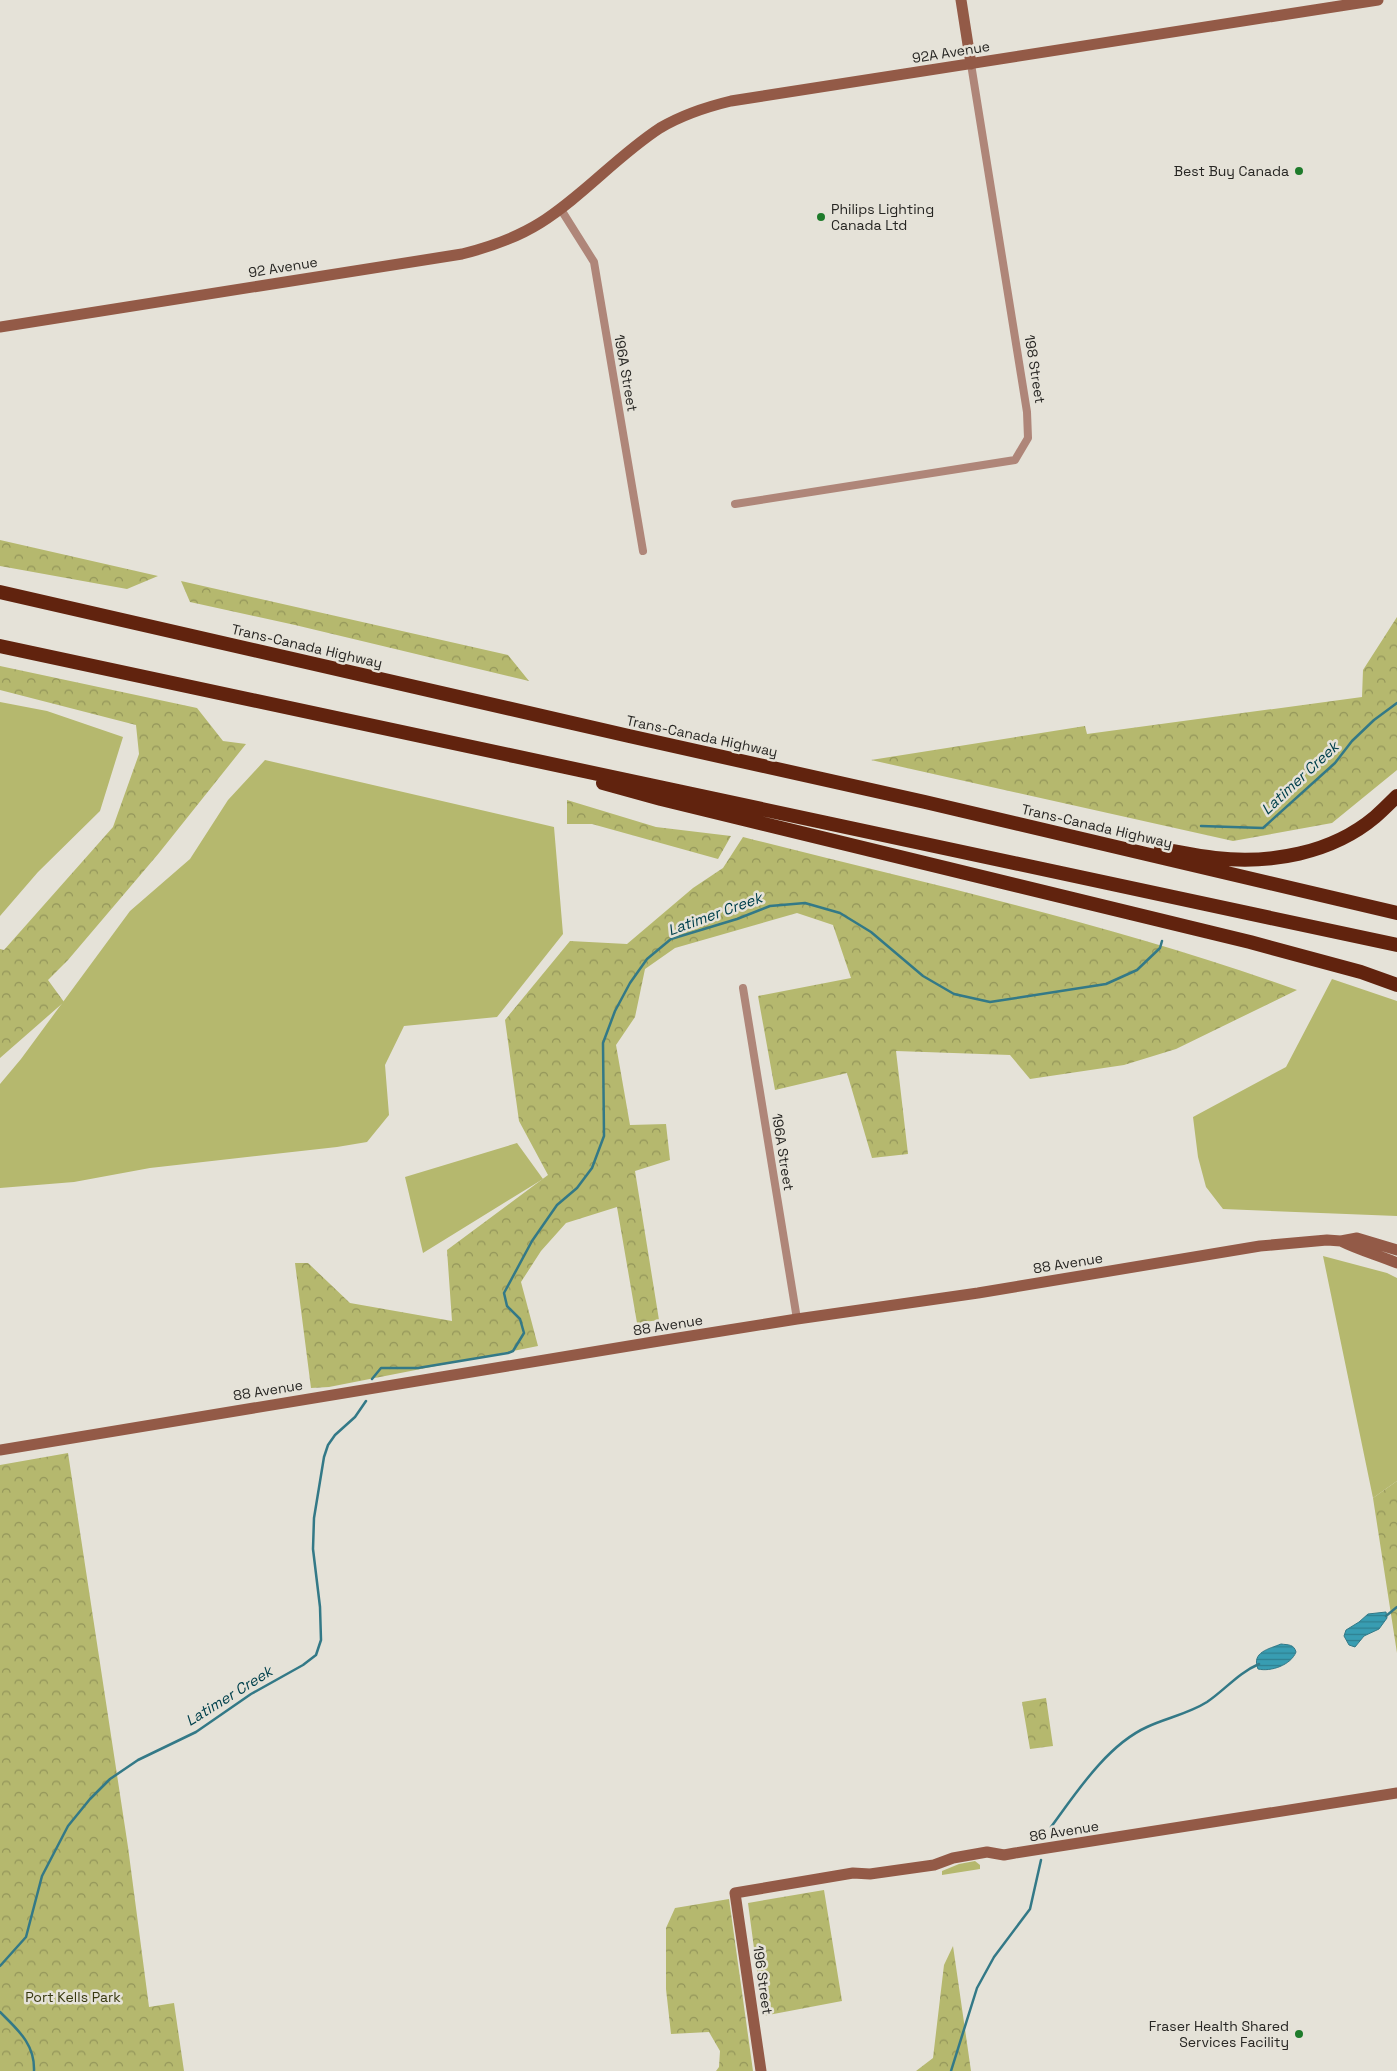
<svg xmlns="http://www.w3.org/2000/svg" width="1397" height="2071" viewBox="0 0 1397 2071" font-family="'Space Grotesk',sans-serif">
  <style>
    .green { fill: #b5b86e }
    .forest { fill: url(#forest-crowns) }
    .water { fill: url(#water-rules); stroke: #337987 }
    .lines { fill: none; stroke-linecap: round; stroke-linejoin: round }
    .stream { stroke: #337987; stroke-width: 2.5 }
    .street { stroke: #af8679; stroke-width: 8 }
    .secondary { stroke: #935a47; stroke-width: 11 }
    .highway { stroke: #61230e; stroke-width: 14 }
    .poi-dot { fill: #1e7b2b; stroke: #e5e2d8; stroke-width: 2 }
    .labels { text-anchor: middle; stroke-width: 5; stroke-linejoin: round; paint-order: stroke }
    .street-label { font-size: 14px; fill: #272623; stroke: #e5e2d8 }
    .poi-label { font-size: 14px; fill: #272623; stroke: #e5e2d8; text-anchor: end }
    .park-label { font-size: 14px; fill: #383910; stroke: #e5e2d8 }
    .water-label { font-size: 15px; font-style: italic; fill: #01404c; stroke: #e5e2d8 }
  </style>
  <defs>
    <pattern id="forest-crowns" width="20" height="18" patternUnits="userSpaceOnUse" patternTransform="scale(1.25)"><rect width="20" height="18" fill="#b5b86e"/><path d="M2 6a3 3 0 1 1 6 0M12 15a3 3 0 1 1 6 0" fill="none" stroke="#93955a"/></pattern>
    <pattern id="water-rules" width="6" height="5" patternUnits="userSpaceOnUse" patternTransform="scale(1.25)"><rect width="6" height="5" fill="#389db2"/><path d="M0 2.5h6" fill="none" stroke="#2f8090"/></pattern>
  </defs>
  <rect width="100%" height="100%" fill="#e5e2d8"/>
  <path class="green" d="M0 702 47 711 123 737 100 811 38 872 0 916Z
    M265 760 554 827 563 934 497 1017 404 1026 385 1065 389 1115 367 1142 337 1147 150 1168 74 1182 0 1188V1084L21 1059 130 911 190 859 228 800Z
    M1332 979 1397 1001V1216L1223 1209 1206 1187 1198 1157 1193 1117 1286 1067Z
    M517 1143 543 1179 423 1253 405 1177Z
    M1323 1256 1387 1273 1397 1278V1481L1373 1498Z
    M975 1861 980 1865V1869L942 1875V1871L959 1864Z"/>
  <path class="forest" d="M0 540 158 576 127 589 0 566Z
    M181 581 508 655 529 681 295 625 190 602Z
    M1397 617V770L1332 823 1233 841 871 760 1085 726 1087 734 1362 697 1363 670Z
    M0 666 197 708 223 741 246 744 159 853 68 960 48 980 64 1002 0 1058V949L4 950 113 827 139 754 136 725 0 690Z
    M567 800 656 827 731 836 718 859 592 824H567Z
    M743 837C928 884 1117 925 1297 990L1176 1049 1124 1065 1030 1079 1010 1055 896 1051 908 1154 872 1158 847 1073 775 1090 758 996 851 978 833 925 797 913 675 948 645 969 635 1017 616 1045 630 1125 666 1124 670 1160 635 1171 659 1320 637 1323 617 1207 566 1223 541 1251 521 1282 538 1346 329 1387 311 1388 295 1263H308L350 1303 452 1321 447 1250 548 1175 519 1121 505 1020 570 941 627 944 693 888 723 868Z
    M68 1453 128 1847 149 2007 174 2003 184 2071H0V1465Z
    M1397 1481V1653L1373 1498Z
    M1046 1698 1053 1746 1030 1749 1022 1702Z
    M824 1890 842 2001 763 2016 748 1903Z
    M729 1899 753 2071H716L719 2067 720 2051 709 2032 671 2034 666 1989V1928L675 1908Z
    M953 1946 971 2071H916L933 2058 944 1965Z"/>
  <path class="water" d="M1386 1612 1387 1618 1379 1629 1364 1636 1355 1647 1349 1645 1344 1636 1346 1630 1359 1622 1368 1614Z
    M1281 1644C1288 1645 1294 1644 1296 1652 1291 1665 1271 1672 1258 1669 1251 1652 1269 1649 1281 1644Z"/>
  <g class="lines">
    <path class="stream" d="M1201 826 1263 828 1335 763 1352 741 1374 720 1397 703
      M372 1379 381 1368H418L508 1353 513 1351 524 1333 520 1319 507 1306 504 1293 532 1241 557 1205 577 1188 592 1168 604 1136 603 1043 615 1011 630 983 647 959 671 939 737 919 770 906 805 903 840 913 871 932 923 976 954 994 990 1002 1106 984 1137 970 1160 948 1162 941
      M1386 1616 1397 1607
      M1051 1827C1076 1793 1107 1745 1147 1727 1166 1718 1188 1714 1207 1702 1225 1690 1238 1673 1259 1664
      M0 1966 26 1937 42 1876 68 1826 90 1799 110 1779 138 1760 196 1732 251 1694 303 1665 316 1655 321 1640 320 1607 313 1549 314 1518 324 1457 328 1445 335 1435 355 1417 366 1401
      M0 2012C18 2030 35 2044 34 2071
      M951 2071 977 1988 994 1957 1030 1909 1041 1860"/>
    <path class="street" d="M560 208 594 262 643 551
      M735 504 1015 460 1028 438 1027 412 971 64
      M743 988 797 1319"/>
    <path class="secondary" d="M961 0 971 64
      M0 327 462 254C490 247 516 238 540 223 583 196 617 156 660 128 682 115 706 107 731 101L1378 0
      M1341 1241C1359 1250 1378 1255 1397 1263
      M0 1450 653 1342 797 1319 978 1293 1260 1246 1327 1240 1341 1241 1357 1238 1397 1250
      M761 2071 735 1893 853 1873 870 1874 934 1865 953 1858 987 1852 1004 1855 1015 1853 1397 1793"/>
    <path class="highway" d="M0 592 629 736 925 802 1397 913
      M0 646 1397 945
      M603 783 661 799 1250 942 1361 972 1397 985
      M1161 849C1179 852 1197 856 1215 858 1270 864 1331 854 1375 817 1382 811 1390 803 1397 796"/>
  </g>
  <g class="poi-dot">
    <circle cx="1299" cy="171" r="5"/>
    <circle cx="821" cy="217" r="5"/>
    <circle cx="1299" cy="2034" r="5"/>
  </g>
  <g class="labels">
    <g class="street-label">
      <text transform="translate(951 52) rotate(-9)" y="5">92A Avenue</text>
      <text transform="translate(283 267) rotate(-9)" y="5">92 Avenue</text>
      <text transform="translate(1035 369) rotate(81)" y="5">198 Street</text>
      <text transform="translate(626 373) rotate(80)" y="5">196A Street</text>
      <text transform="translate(307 646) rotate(13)" y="5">Trans-Canada Highway</text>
      <text transform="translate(702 736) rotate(12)" y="5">Trans-Canada Highway</text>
      <text transform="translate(1097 826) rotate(13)" y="5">Trans-Canada Highway</text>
      <text transform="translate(783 1152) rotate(81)" y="5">196A Street</text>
      <text transform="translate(1068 1263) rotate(-9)" y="5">88 Avenue</text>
      <text transform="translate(668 1325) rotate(-9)" y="5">88 Avenue</text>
      <text transform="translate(268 1390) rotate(-9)" y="5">88 Avenue</text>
      <text transform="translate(1064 1831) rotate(-9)" y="5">86 Avenue</text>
      <text transform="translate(763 1980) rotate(82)" y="5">196 Street</text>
    </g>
    <g class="poi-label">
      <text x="1289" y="176">Best Buy Canada</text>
      <text x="831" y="214" text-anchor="start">Philips Lighting<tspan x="831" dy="16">Canada Ltd</tspan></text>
      <text x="1289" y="2031">Fraser Health Shared<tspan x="1289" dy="16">Services Facility</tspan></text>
    </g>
    <g class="park-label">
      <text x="73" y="2002">Port Kells Park</text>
    </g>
    <g class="water-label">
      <text transform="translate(1300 778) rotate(-43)" y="5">Latimer Creek</text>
      <text transform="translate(715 914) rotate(-20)" y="5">Latimer Creek</text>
      <text transform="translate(229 1696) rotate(-32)" y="5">Latimer Creek</text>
    </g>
  </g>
</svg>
